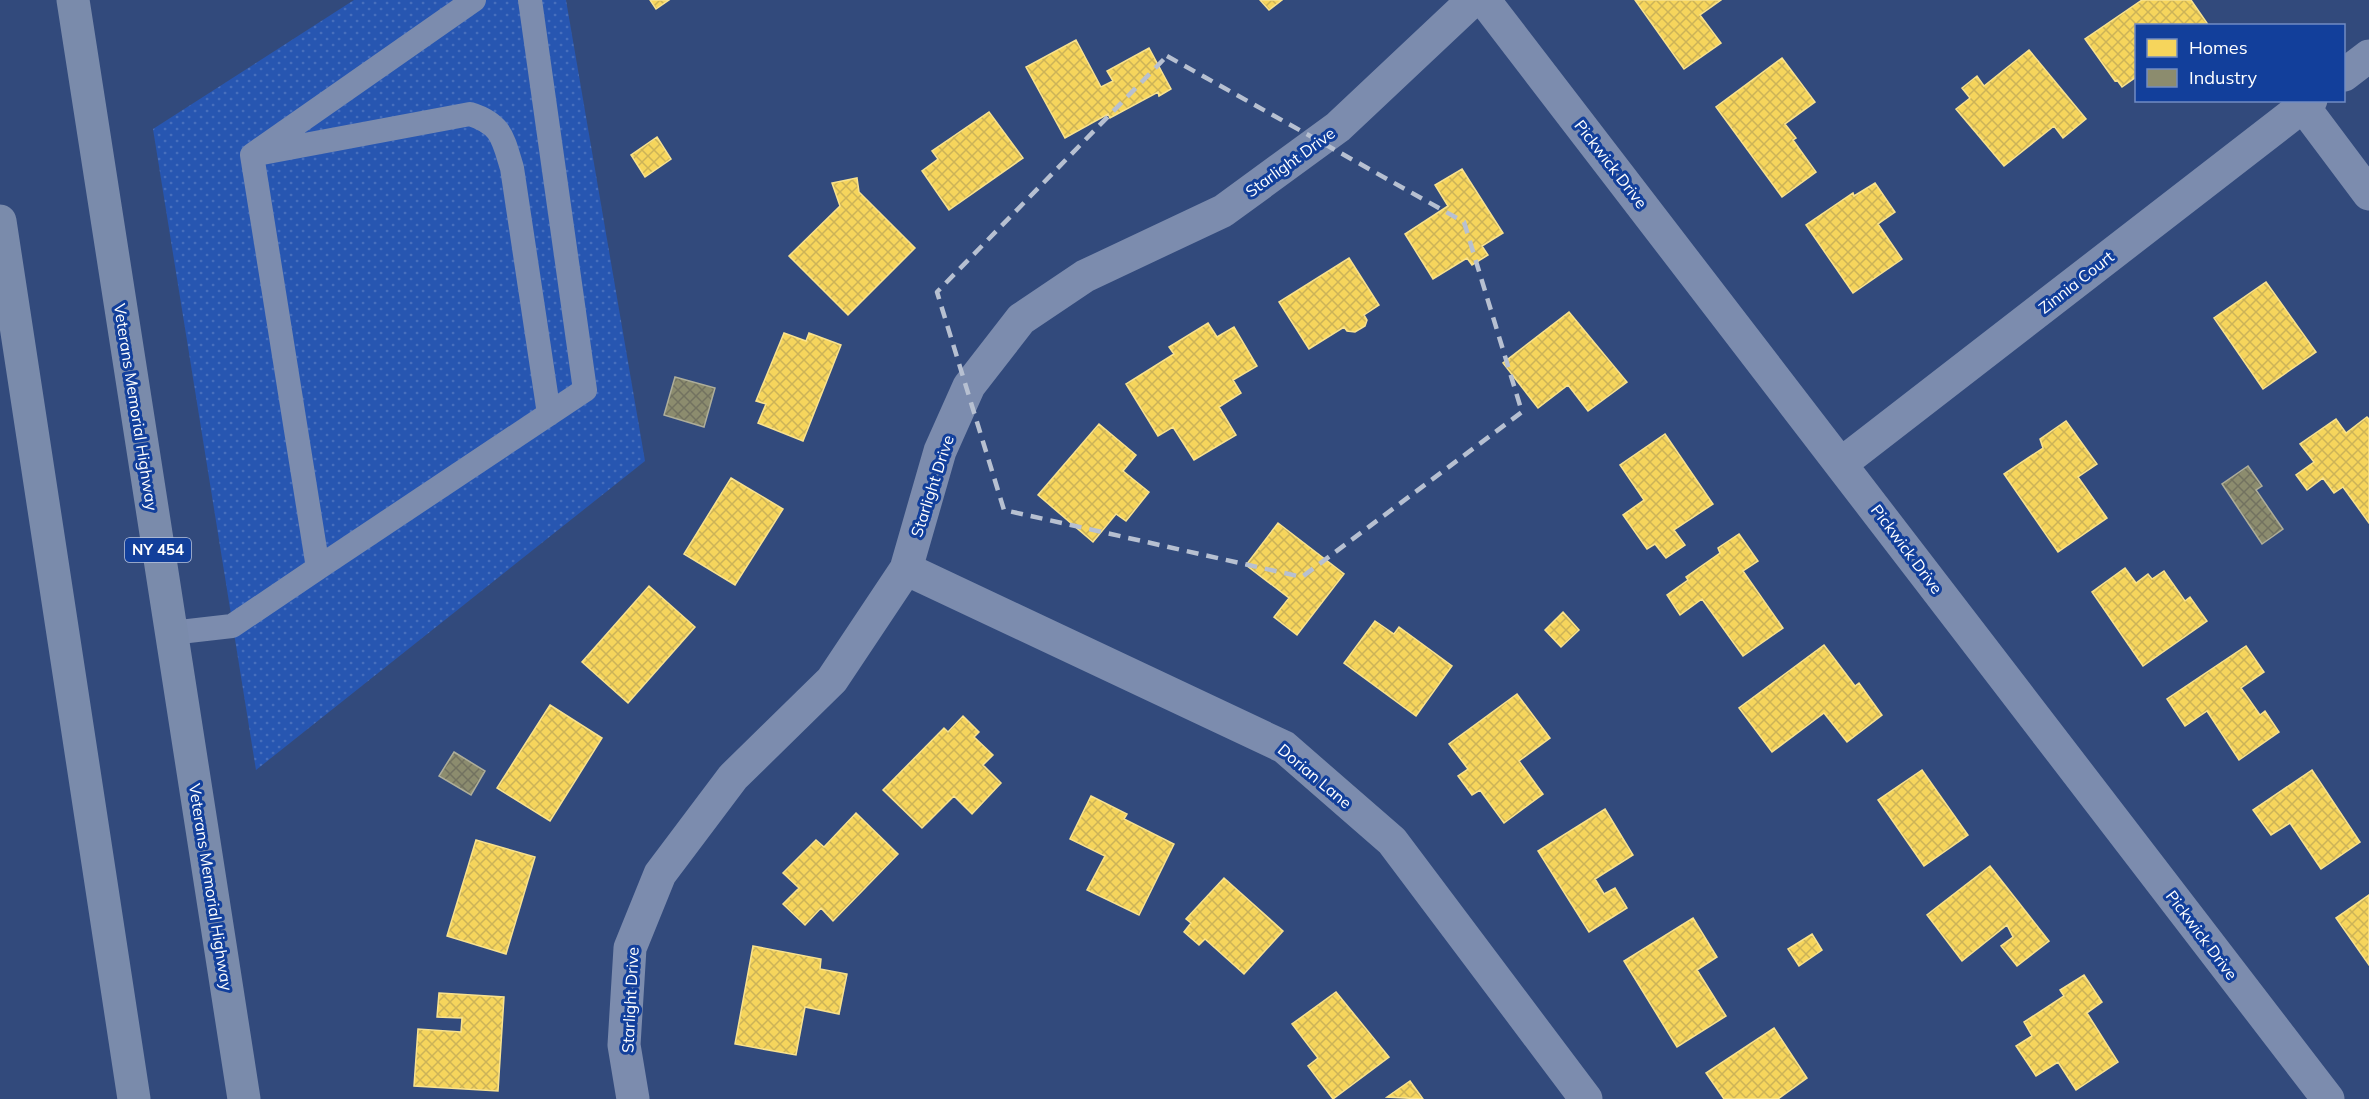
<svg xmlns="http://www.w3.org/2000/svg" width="2369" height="1099" viewBox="0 0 2369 1099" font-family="Mulish,sans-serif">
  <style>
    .grass { fill: url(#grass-dots) }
    .homes { fill: url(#homes-cross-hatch); stroke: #f9e28d; stroke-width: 1.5 }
    .industry { fill: url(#industry-cross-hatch); stroke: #aeae9a; stroke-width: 1.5 }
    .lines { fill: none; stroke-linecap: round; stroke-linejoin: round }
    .service { stroke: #7c8cae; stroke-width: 24 }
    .minor { stroke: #7c8cae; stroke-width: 33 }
    .primary { stroke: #7a8bab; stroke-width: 33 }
    .marked { fill: none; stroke: #b7c0d1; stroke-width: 4.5; stroke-dasharray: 12 8; stroke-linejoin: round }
    .labels { text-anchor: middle; stroke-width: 6; stroke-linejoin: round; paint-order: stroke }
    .shield { fill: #123f9b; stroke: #b8c5e1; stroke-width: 1.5 }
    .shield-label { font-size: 15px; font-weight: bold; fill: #fff }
    .street-label { font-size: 16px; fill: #fff; stroke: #123f9b }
  </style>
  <defs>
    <pattern id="grass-dots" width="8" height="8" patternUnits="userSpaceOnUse" patternTransform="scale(1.5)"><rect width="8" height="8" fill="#2756b1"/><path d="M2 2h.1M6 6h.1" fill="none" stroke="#476fbd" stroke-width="1.8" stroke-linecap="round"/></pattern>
    <pattern id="homes-cross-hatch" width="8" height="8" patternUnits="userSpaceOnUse" patternTransform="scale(1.5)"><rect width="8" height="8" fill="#f6d55c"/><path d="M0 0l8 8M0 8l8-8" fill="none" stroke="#ccb358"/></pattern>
    <pattern id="industry-cross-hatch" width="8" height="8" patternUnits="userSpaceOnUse" patternTransform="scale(1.5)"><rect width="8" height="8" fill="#8c8c6e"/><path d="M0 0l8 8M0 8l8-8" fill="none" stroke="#727260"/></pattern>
  </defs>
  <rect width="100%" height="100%" fill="#324a7c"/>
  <path class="grass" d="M354 0H566L645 461 256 770 153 129Z"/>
  <path class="homes" d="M650 0H669L656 9Z
    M1260 0H1282L1269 10Z
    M1635 0H1721L1700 15 1721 43 1684 69Z
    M2142 0H2191L2209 26H2136V77L2122 87 2117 80 2115 81 2085 39Z
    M1076 40 1101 87 1113 81 1107 71 1149 48 1171 89 1159 96 1158 92 1110 118 1108 114 1065 138 1026 67Z
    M2029 50 2086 119 2063 138 2054 126 2004 166 1956 109 1970 98 1962 88 1977 76 1984 86Z
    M1782 58 1815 102 1785 124 1796 138 1793 140 1816 172 1782 197 1716 107Z
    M989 112 1023 158 949 210 922 171 938 159 932 151Z
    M657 137 671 159 645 177 631 155Z
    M1462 169 1503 233 1482 246 1488 255 1472 265 1467 258 1433 279 1405 234 1448 206 1435 185Z
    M857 178 859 192 915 248 848 315 789 256 840 206 832 183Z
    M1875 183 1895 212 1878 224 1902 259 1853 293 1806 225 1853 193 1854 196Z
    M1349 258 1379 305 1364 315 1367 320 1365 326 1355 332 1347 331 1344 327 1309 349 1279 302Z
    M2266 282 2316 352 2263 389 2214 318Z
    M1569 312 1627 382 1588 411 1568 385 1538 408 1503 363Z
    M1208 323 1217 337 1234 327 1257 366 1233 380 1241 393 1219 407 1236 435 1194 460 1173 427 1158 436 1126 384 1174 354 1169 347Z
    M784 333 806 341 809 333 841 345 803 441 758 423 766 404 756 401Z
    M2367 417 2369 419V523L2343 487 2334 493 2323 478 2307 490 2296 475 2314 462 2300 444 2336 419 2346 433Z
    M2066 421 2097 464 2078 477 2107 518 2058 552 2004 474 2043 448 2040 439Z
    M1099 424 1136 455 1123 471 1149 492 1126 521 1116 514 1093 542 1038 495Z
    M1665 434 1713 504 1674 530 1685 545 1666 558 1655 544 1647 549 1623 515 1644 500 1620 465Z
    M731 478 783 509 735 585 684 554Z
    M1278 523 1344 574 1297 635 1274 617 1289 598 1246 565Z
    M1739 534 1758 561 1743 571 1783 628 1743 656 1702 599 1680 615 1667 595 1688 580 1686 577 1720 553 1718 548Z
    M2125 568 2136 583 2148 574 2152 579 2164 571 2185 601 2190 597 2207 621 2143 666 2092 592Z
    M649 586 695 627 628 703 582 662Z
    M1563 612 1579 630 1561 647 1545 630Z
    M1375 621 1394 634 1399 627 1452 666 1416 716 1344 663Z
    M1824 645 1855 686 1859 683 1882 715 1847 742 1824 713 1772 752 1739 708Z
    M2246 646 2264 672 2241 688 2260 715 2265 711 2279 732 2239 760 2207 711 2185 726 2167 699Z
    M1517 694 1550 738 1519 761 1543 794 1504 823 1480 790 1472 795 1458 776 1468 769 1449 744Z
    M550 705 602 738 550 821 497 788Z
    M963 716 979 732 974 737 993 755 983 765 1001 783 972 814 954 796 922 828 883 790 944 728 948 732Z
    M1922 770 1968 835 1924 866 1878 800Z
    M2312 770 2360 842 2321 869 2290 823 2271 835 2253 810Z
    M1091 796 1127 814 1124 819 1174 844 1139 915 1087 890 1105 856 1070 839Z
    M1605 809 1633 855 1595 879 1604 894 1615 888 1627 908 1589 932 1538 851Z
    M856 813 898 854 833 921 821 908 805 925 783 904 799 888 783 873 816 840 824 847Z
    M476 840 535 857 506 954 447 936Z
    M1990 866 2049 941 2017 966 2001 946 2013 937 2007 925 1962 961 1927 915Z
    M1224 878 1283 931 1244 974 1205 939 1199 945 1184 932 1191 923 1186 919Z
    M2369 895V965L2336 918Z
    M1693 918 1717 957 1697 970 1726 1016 1677 1047 1624 961Z
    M1812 934 1822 950 1799 966 1788 949Z
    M753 946 821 959 820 969 847 974 839 1014 805 1007 796 1055 735 1044Z
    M2084 975 2102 1002 2087 1013 2118 1062 2076 1090 2058 1062 2036 1076 2016 1046 2032 1036 2024 1022 2064 996 2060 990Z
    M1336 992 1389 1057 1333 1099 1308 1066 1318 1058 1292 1024Z
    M439 993 504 997 498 1091 414 1086 418 1029 461 1032 462 1018 437 1017Z
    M1774 1028 1807 1078 1778 1099H1724L1706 1073Z
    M1410 1081 1423 1099 1387 1097Z"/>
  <path class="industry" d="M675 377 715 388 704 427 664 415Z
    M2248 466 2262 486 2256 490 2283 529 2262 544 2222 484Z
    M454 752 485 771 471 795 439 776Z"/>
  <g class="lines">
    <path class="service" d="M262 153 470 114C502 124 503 139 512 168L549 414
      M318 568 585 390 530 0
      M171 633 232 626 318 568 252 155 474 0"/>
    <path class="minor" d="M1484 0 2328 1099
      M2344 75 2369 56
      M2303 106 2369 194
      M1842 463 2311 100
      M906 569 1284 747 1392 841 1586 1099
      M633 1099 624 1045 630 948 660 874 733 777 832 680 906 569 940 451 969 386 1021 319 1085 276 1223 211 1338 127 1473 0"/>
    <path class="primary" d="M73 0 244 1099
      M0 221 134 1099"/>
  </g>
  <path class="marked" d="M1167 56 1464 222 1522 412 1302 577 1004 510 937 292Z"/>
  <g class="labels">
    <rect class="shield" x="125" y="538" width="66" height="24" rx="4.5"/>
    <g class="shield-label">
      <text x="158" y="555">NY 454</text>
    </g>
    <g class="street-label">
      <text transform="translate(1290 162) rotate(-36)" y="6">Starlight Drive</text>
      <text transform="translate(1611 164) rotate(52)" y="6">Pickwick Drive</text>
      <text transform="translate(2076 282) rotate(-38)" y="6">Zinnia Court</text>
      <text transform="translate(136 407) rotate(81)" y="6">Veterans Memorial Highway</text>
      <text transform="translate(932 486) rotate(-72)" y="6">Starlight Drive</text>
      <text transform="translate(1907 549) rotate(53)" y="6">Pickwick Drive</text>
      <text transform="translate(1315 776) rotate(40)" y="6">Dorian Lane</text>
      <text transform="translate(211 887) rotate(81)" y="6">Veterans Memorial Highway</text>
      <text transform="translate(2202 935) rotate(53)" y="6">Pickwick Drive</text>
      <text transform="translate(630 1000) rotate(-87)" y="6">Starlight Drive</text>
    </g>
  </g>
  <rect x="2135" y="24" width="210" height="78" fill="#123f9b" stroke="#718cc3" stroke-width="1.5"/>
  <rect x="2147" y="39" width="30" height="18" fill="#f6d55c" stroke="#718cc3" stroke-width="1.5"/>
  <text x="2189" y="54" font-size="18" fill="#ffffff">Homes</text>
  <rect x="2147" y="69" width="30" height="18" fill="#8c8c6e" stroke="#718cc3" stroke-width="1.5"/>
  <text x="2189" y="84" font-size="18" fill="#ffffff">Industry</text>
</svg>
